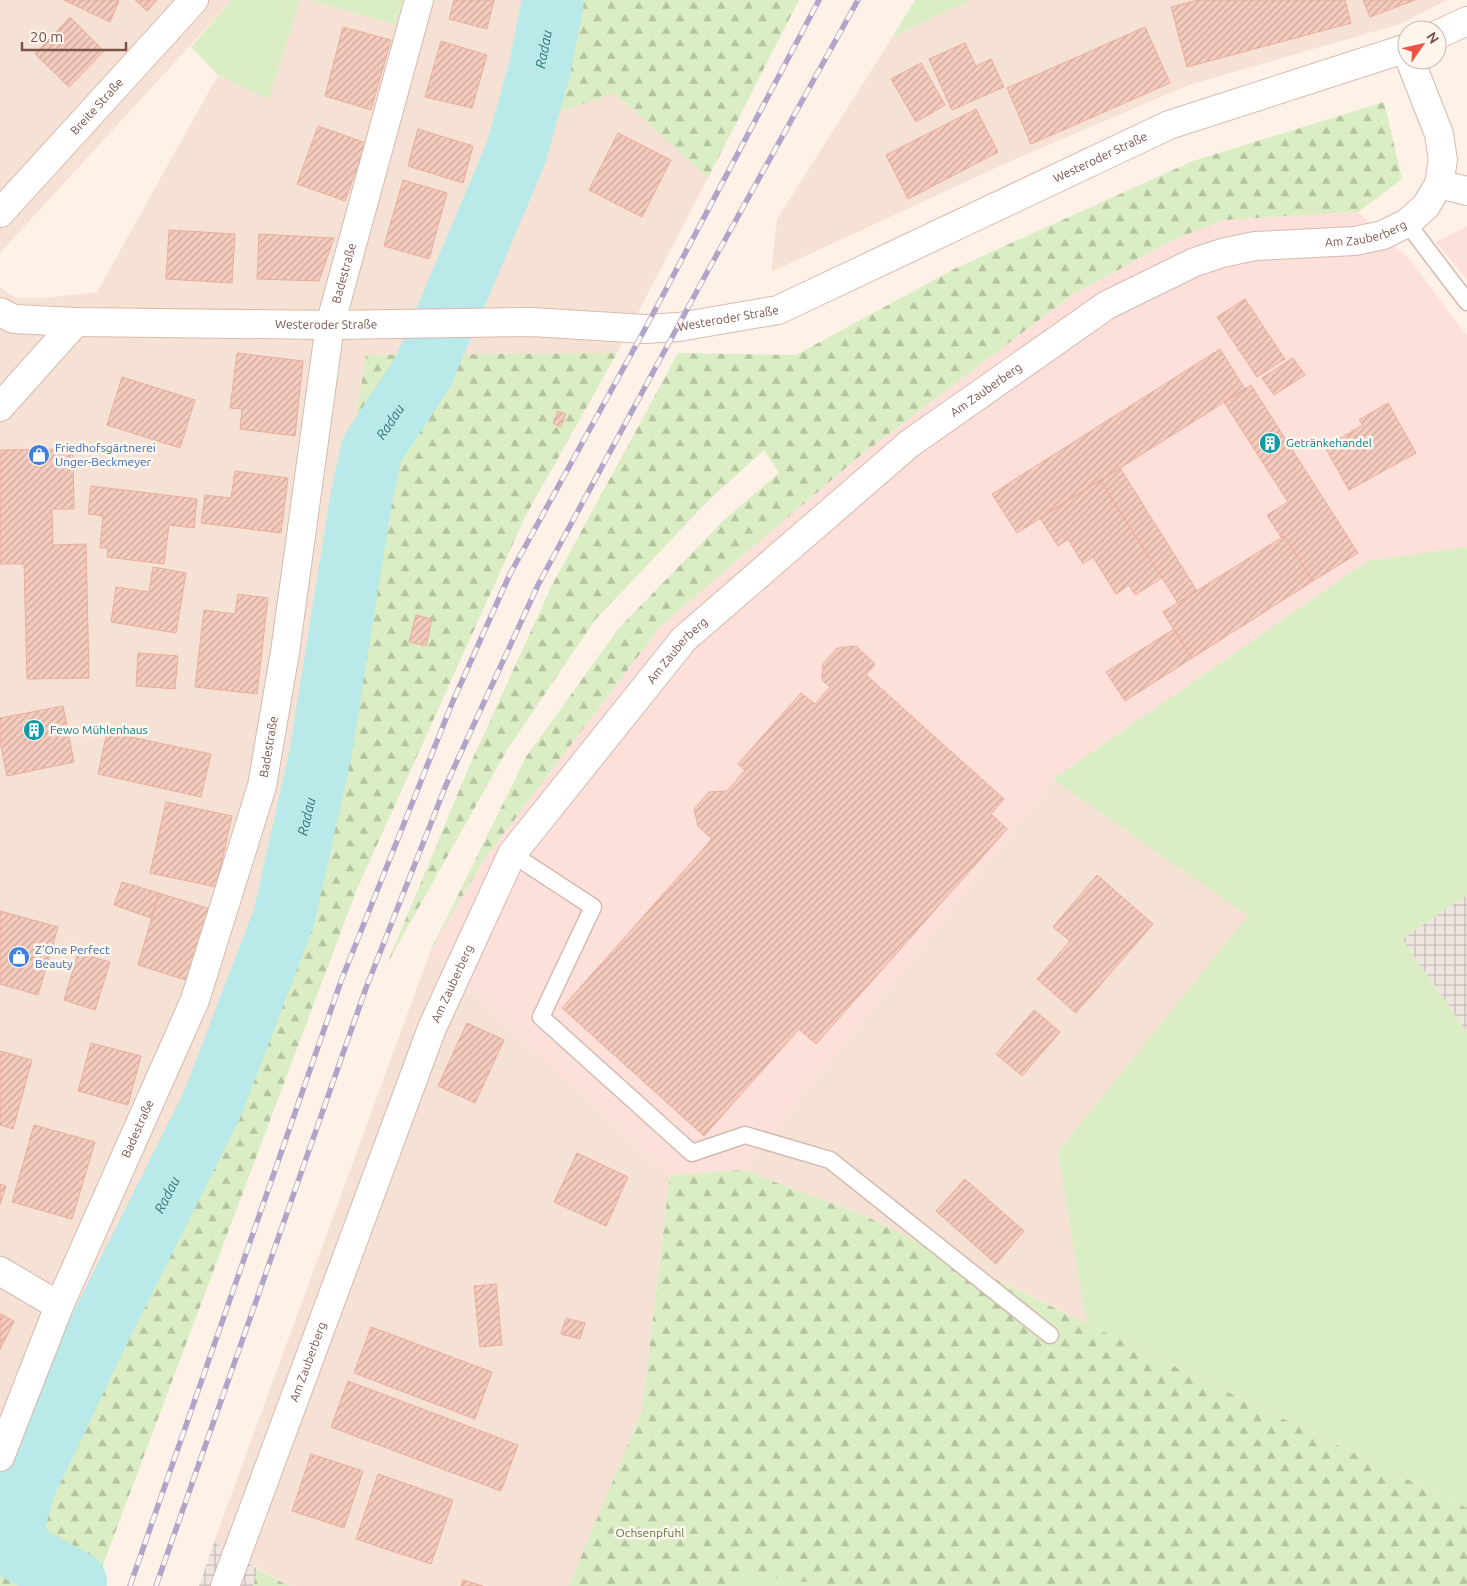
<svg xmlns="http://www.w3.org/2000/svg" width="1467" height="1586" viewBox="0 0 1467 1586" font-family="Ubuntu,sans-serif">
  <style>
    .residential { fill: #f6e2d5 }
    .commercial { fill: #fee0da }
    .industrial { fill: url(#industrial-grid) }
    .green { fill: #daedc4 }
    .forest { fill: url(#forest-firs) }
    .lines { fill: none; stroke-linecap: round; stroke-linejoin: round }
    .river { stroke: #b9e9e9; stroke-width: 62 }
    .building { fill: url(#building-hatch); stroke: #e9ae9c }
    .lane-casing { stroke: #d3baae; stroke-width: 19 }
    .street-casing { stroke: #d3baae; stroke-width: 30 }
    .secondary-casing { stroke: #d9baae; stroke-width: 30 }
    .lane { stroke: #fff; stroke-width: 16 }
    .street { stroke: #fff; stroke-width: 28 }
    .secondary { stroke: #fff; stroke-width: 28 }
    .rail-casing { stroke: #b2a3c9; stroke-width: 5.5 }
    .rail { stroke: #fff6ee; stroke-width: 4; stroke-dasharray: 11; stroke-linecap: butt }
    .labels { text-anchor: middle; stroke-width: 5; stroke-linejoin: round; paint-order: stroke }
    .street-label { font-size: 12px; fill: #7a5349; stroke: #fff6ee }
    .culture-label { font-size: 12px; fill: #0d838f; stroke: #fff6ee; text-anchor: start }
    .shop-label { font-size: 12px; fill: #366cbe; stroke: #fff6ee; text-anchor: start }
    .park-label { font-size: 12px; fill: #587a3d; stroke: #fff6ee }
    .water-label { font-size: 14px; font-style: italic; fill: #387678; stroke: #fff6ee }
  </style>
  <defs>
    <pattern id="industrial-grid" width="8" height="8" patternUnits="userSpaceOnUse" patternTransform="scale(1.25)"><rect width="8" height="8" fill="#eee5e1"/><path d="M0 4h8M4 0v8" fill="none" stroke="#c6bcb8"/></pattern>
    <pattern id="forest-firs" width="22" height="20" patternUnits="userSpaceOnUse" patternTransform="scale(1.25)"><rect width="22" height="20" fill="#daedc4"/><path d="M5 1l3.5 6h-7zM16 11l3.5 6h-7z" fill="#b6c3a1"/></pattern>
    <pattern id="building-hatch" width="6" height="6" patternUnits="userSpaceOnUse" patternTransform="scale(1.25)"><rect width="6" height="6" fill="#f5cbbd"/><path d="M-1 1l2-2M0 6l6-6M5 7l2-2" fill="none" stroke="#cba79c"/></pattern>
  </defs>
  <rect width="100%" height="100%" fill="#fef1e7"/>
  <path class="residential" d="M0 0H232L0 253Z
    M300 0H309L396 25 403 0H529L502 132 615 92 708 178 617 353 366 355 287 845 219 1045 0 1524V287L15 298H46L97 292 218 75 269 99Z
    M971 0H1447L1400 24 1189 85 1013 160 771 272 777 219 893 36Z
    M1053 779 1249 916 1058 1152 1086 1323 863 1215 743 1170Z
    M430 952 670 1175 642 1411 569 1586H289L214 1542Z"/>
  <path class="commercial" d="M1358 212 1411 261 1467 336V547L1367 561 1053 779 743 1170 670 1175 430 952 483 861 661 626 856 459 1072 295 1175 239 1224 220Z
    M1467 226V280L1436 242Z"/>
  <path class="industrial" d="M1467 895V1032L1402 939Z
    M214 1542 258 1569 253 1586H199Z"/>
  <path class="green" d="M232 0H300L269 99 218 75 191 47Z
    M309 0H403L396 25Z
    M915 0H971L893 36Z
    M1467 547V895L1402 939 1467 1032V1508L1086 1323 1058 1152 1248 916 1053 779 1367 561Z
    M733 1572 840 1586H733Z"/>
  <path class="forest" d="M566 0H799L708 178 615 93 543 117Z
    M1384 102 1402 179 1358 212 1224 220 1175 239 1072 295 856 459 661 626 483 861 430 952 526 757 619 628 725 519 779 473 764 450 710 499 595 620 507 750 387 964 468 769 550 589 678 353 796 355 956 268 1193 161Z
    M617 353 525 517 357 889 95 1586H0V1524L219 1045 287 845 366 355Z
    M743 1170 863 1215 1467 1508V1586H840L734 1573 733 1586H569L642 1411 670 1175Z
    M258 1569 289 1586H253Z"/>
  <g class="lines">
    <path class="river" id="s1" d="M76 1582 21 1552 14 1526 24 1487 101 1326 212 1105 284 917 320 756 362 494 372 449 423 372 516 153 540 67 553 0"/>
  </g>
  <path class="building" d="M64 0H117L119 1 110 22Z
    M135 0H157L147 11Z
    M454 0H494L487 29 449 19Z
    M1198 0H1345L1351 23 1187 67 1171 7Z
    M1363 0H1415L1370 17Z
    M70 17 104 51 69 87 35 54Z
    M343 27 391 40 371 110 325 96Z
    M1145 27 1170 83 1031 144 1007 88Z
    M441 41 487 55 472 108 425 97Z
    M965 43 976 66 991 59 1004 87 952 110 929 59Z
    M921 63 945 105 916 122 891 79Z
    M976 109 998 152 908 199 886 155Z
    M318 126 366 143 345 201 297 184Z
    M418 129 473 146 463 183 408 166Z
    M618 133 671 160 642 217 589 190Z
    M403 180 447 193 429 259 384 246Z
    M169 230 235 234 232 283 166 279Z
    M259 234 334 238 319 281 257 279Z
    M1245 299 1285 359 1257 377 1217 317Z
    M1220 349 1245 389 1017 533 992 494Z
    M237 353 303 361 295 436 240 429 242 409 230 408Z
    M1293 358 1305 375 1274 395 1262 378Z
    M122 377 195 400 180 448 107 425Z
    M1251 385 1358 553 1313 581 1284 536 1281 537 1267 515 1288 502 1224 402Z
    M1388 403 1416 453 1349 490 1325 447 1363 425 1359 420Z
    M558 411 566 414 561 427 553 423Z
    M73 449 74 509H52L53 545 86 544 89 678 27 679 24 564H0V450Z
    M1120 468 1197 591 1178 603 1100 480Z
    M235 471 288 478 281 533 201 523 205 495 231 498Z
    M1100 480 1162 578 1135 595 1129 585 1116 594 1093 557 1083 564 1068 539 1058 546 1040 518Z
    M91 486 197 499 194 528 169 525 164 564 107 557 108 548H100L103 516 88 514Z
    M1284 536 1313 581 1192 658 1163 612Z
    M153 567 186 573 176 633 111 622 116 587 149 592Z
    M238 594 268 598 257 694 195 687 204 610 235 614Z
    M416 615 432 619 426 646 409 642Z
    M1174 629 1192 658 1125 701 1106 672Z
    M856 646 875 664 866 675 1004 799 991 814 1007 829 816 1044 799 1029 704 1136 562 1008 712 839 698 826 694 809 709 792 727 791 745 770 738 764 801 693 815 704 830 687 822 680 823 664 837 648Z
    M138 653 178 656 175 689 136 686Z
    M63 706 74 762 7 776 0 741V718Z
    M107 732 211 754 201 797 98 774Z
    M166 802 232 816 216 887 150 873Z
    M1097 875 1153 924 1076 1013 1037 979 1070 941 1053 927Z
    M122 882 159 893 151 918 114 905Z
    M159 893 210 909 189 981 138 965Z
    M0 911 58 927 38 995 0 984Z
    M78 953 110 962 95 1010 64 1000Z
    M1034 1010 1060 1032 1022 1076 996 1054Z
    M467 1023 504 1040 475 1103 438 1086Z
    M91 1043 141 1056 128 1105 78 1091Z
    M0 1051 32 1060 13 1129 0 1125Z
    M34 1125 95 1142 72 1219 12 1202Z
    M577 1153 628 1177 606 1226 554 1202Z
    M965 1179 1024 1231 996 1264 936 1211Z
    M0 1184 6 1186 0 1205Z
    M496 1284 502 1345 480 1347 474 1286Z
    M1 1314 14 1321 0 1350V1315Z
    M566 1318 585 1323 580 1339 561 1334Z
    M371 1327 492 1372 475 1419 354 1373Z
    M348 1381 518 1445 501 1491 331 1427Z
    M311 1454 363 1471 344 1528 292 1511Z
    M378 1474 453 1500 431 1564 356 1539Z
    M463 1580 483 1586H461Z"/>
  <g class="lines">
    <g class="lane-casing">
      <path id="lane" d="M1407 223 1467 302
        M512 854 593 907 541 1017 692 1153 745 1135 830 1160 1050 1335"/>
    </g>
    <g class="street-casing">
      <g id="street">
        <path d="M1439 184 1467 191"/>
        <path d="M0 407 76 322"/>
        <path d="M0 1271 59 1306"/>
        <path id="s2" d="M0 1457 59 1306 195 1000 262 786 285 652 330 325 419 0"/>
        <path id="s3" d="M225 1586 432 1028 512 854 684 639 909 444 1107 305 1195 262 1222 253 1255 246 1355 241 1383 235 1407 223 1426 206 1439 184 1443 160 1439 134 1410 60"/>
      </g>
    </g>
    <g class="secondary-casing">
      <g id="secondary">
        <path d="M1437 35 1467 21"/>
        <path id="s4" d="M0 213 194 0"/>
        <path id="s5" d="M0 312 14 319 76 322 330 325 532 322 645 329 679 327 778 310 1169 125 1407 48"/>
      </g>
    </g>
    <use href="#lane" class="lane"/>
    <use href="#street" class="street"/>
    <use href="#secondary" class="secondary"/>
    <g class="rail-casing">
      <path id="rail" d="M130 1586 341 981 453 701 510 574 645 329 819 0
        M156 1586 366 988 446 785 538 585 711 265 858 0"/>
    </g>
    <use href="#rail" class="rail"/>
  </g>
  <defs>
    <g id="building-disc" transform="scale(1.125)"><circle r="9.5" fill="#0f9aa8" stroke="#fff6ee"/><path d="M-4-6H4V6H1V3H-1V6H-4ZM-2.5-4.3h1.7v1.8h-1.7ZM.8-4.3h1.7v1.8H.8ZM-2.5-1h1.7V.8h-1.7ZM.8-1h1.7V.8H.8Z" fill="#fff"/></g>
    <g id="shop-disc" transform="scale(1.125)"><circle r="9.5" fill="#3f7fe0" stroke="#fff6ee"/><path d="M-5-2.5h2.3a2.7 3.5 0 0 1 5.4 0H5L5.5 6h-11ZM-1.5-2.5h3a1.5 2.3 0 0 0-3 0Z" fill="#fff"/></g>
  </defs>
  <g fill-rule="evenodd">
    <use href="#building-disc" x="1270" y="443"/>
    <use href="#shop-disc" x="39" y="455"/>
    <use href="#building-disc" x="34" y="730"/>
    <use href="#shop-disc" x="19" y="957"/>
  </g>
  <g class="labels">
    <g class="street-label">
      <text dy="4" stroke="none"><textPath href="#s4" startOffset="144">Breite Straße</textPath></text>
      <text dy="4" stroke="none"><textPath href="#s5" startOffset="1138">Westeroder Straße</textPath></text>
      <text dy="4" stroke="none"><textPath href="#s3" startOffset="1874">Am Zauberberg</textPath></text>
      <text dy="4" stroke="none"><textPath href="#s2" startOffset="1241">Badestraße</textPath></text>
      <text dy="4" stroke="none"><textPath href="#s5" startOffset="731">Westeroder Straße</textPath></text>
      <text dy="4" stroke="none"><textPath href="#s5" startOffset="328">Westeroder Straße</textPath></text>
      <text dy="4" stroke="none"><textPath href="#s3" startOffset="1454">Am Zauberberg</textPath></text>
      <text dy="4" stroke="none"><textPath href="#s3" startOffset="1049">Am Zauberberg</textPath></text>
      <text dy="4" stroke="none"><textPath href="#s2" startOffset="761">Badestraße</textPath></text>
      <text dy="4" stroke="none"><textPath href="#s3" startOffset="644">Am Zauberberg</textPath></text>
      <text dy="4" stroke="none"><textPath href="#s2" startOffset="356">Badestraße</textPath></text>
      <text dy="4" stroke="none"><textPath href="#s3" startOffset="239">Am Zauberberg</textPath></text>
    </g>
    <g class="culture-label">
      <text x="1286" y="447">Getränkehandel</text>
      <text x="50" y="734">Fewo Mühlenhaus</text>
    </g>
    <g class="shop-label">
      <text x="55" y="452">Friedhofsgärtnerei<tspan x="55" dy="14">Unger-Beckmeyer</tspan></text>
      <text x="35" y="954">Z’One Perfect<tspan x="35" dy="14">Beauty</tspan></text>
    </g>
    <g class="park-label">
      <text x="650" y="1537">Ochsenpfuhl</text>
    </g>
    <g class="water-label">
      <text dy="5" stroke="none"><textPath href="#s1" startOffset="1671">Radau</textPath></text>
      <text dy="5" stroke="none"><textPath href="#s1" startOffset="1266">Radau</textPath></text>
      <text dy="5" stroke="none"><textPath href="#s1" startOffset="860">Radau</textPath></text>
      <text dy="5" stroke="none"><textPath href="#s1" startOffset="455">Radau</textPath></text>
    </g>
  </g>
  <g transform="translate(1422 45) rotate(56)"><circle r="24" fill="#fff6ee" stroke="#cab5ac"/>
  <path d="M0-4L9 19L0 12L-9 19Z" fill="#ef5245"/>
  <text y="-8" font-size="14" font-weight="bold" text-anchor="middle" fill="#7a5349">N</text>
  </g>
  <path d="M22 42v8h104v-8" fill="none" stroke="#7a5349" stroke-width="2.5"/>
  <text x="30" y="42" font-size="15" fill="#7a5349" stroke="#fff6ee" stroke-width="4" paint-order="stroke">20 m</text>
</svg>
